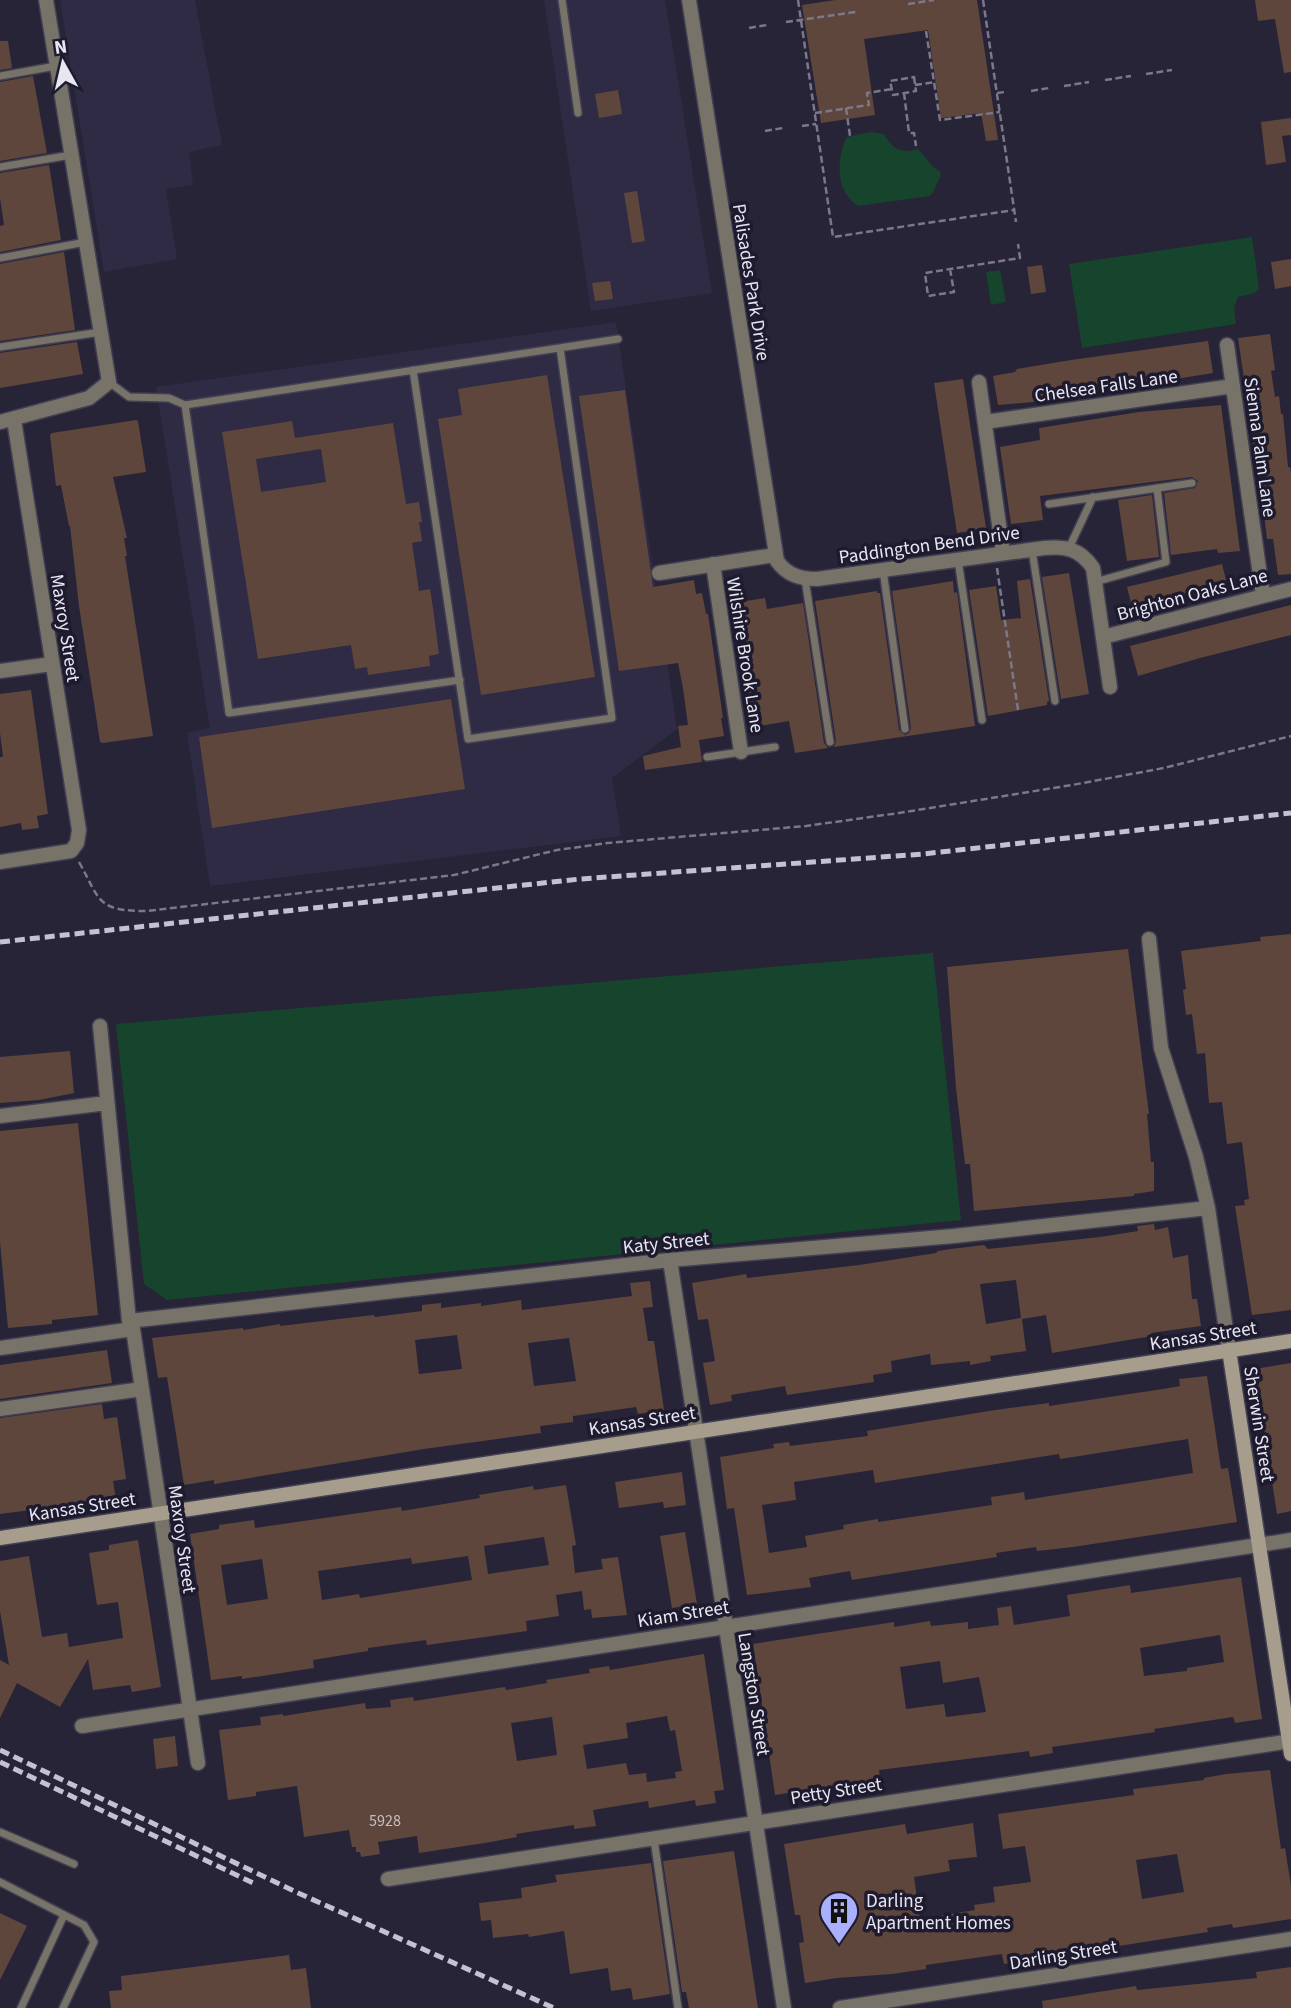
<svg xmlns="http://www.w3.org/2000/svg" width="1291" height="2008" viewBox="0 0 1291 2008" font-family="'Source Sans 3',sans-serif">
  <style>
    .built { fill: #2f2b45 }
    .green { fill: #17442c }
    .building { fill: #5f463d; fill-rule: evenodd }
    .lines { fill: none; stroke-linecap: round; stroke-linejoin: round }
    .lane-casing { stroke: #423f52; stroke-width: 10 }
    .street-casing { stroke: #423f52; stroke-width: 17 }
    .secondary-casing { stroke: #423f52; stroke-width: 17 }
    .path { stroke: #7a7889; stroke-width: 2.5; stroke-dasharray: 7 3.5; stroke-linecap: butt }
    .lane { stroke: #787368; stroke-width: 7 }
    .street { stroke: #787368; stroke-width: 14 }
    .secondary { stroke: #a69d8d; stroke-width: 14 }
    .rail { stroke: #c3c2d0; stroke-width: 5; stroke-dasharray: 10 5; stroke-linecap: butt }
    .labels { text-anchor: middle; stroke-width: 7; stroke-linejoin: round; paint-order: stroke }
    .number-label { font-size: 16px; fill: #c5bec6 }
    .street-label { font-size: 19px; fill: #e7e6f3; stroke: #1e1b2e }
    .poi-label { font-size: 19px; fill: #e7e6f3; stroke: #1e1b2e; text-anchor: start }
  </style>
  <rect width="100%" height="100%" fill="#272438"/>
  <path class="built" d="M60 0H195L222 145 189 152 193 185 166 189 177 259 104 272Z
    M544 0H665L712 293 591 311Z
    M616 322 677 729 612 778 621 836 210 886 187 733 210 728 156 387Z"/>
  <path class="green" d="M870 132 884 134C892 149 902 154 917 149 926 155 931 168 940 171L941 177C936 183 936 189 930 196L858 206C835 191 836 159 847 137Z
    M1252 237 1259 288 1255 293 1238 297 1234 308 1236 324 1082 348 1069 264Z
    M1000 270 1006 302 991 305 986 272Z
    M933 953 961 1220 167 1300 144 1284 116 1024Z"/>
  <path class="building" d="M835 0H977L998 140 986 141 981 113 941 118 928 30 864 39 875 115 821 123 802 5Z
    M1255 0H1291V72L1284 73 1275 19 1258 21Z
    M0 41H8L12 68 0 70Z
    M33 76 47 153 0 161V82Z
    M618 90 622 114 599 118 595 94Z
    M1291 118V135L1282 136 1286 162 1266 165 1261 122Z
    M49 165 61 240 0 252V226L4 225 0 198V173Z
    M637 191 645 241 632 243 624 193Z
    M64 252 75 330 0 341V264Z
    M1291 259V286L1275 289 1271 262Z
    M1042 265 1046 292 1031 294 1027 267Z
    M610 281 613 299 595 301 592 283Z
    M1270 334 1275 370 1271 371 1275 397 1279 396 1281 414H1283L1288 467H1290L1291 474V574L1278 575 1273 539H1267L1265 522 1238 338Z
    M1208 341 1213 373 1033 402 998 405 993 376 1015 372 1017 369 1071 360Z
    M77 342 83 374 0 388V353Z
    M547 375 595 677 481 695 438 419 462 415 458 389Z
    M963 379 986 528 957 533 934 383Z
    M625 390 653 587 694 580 696 594 702 593 706 614H708L723 718H721L724 736 699 740 702 762 645 770 643 756 681 747 678 726 688 725 683 688 678 663 619 671 579 396Z
    M1221 405 1240 551 1218 553 1217 549 1171 555 1164 493 1195 488 1198 481 1192 477 1040 496 1043 520 1011 524 1000 447 1040 440 1039 428 1139 412Z
    M136 420 138 421 146 472 113 477 127 538H124L127 556H125L153 736 103 743 100 742 79 606 70 526H69L61 485 56 486 50 435 52 433Z
    M292 421 295 438 393 423 406 504 419 502 422 522H419L422 541 412 543 419 591 430 589 433 608 439 654 429 656 430 666 368 675 367 667 355 669 351 645 258 659 222 432ZM321 449 326 482 261 492 256 459Z
    M1152 495 1159 557 1127 561 1118 500Z
    M1222 564 1228 588 1134 615 1127 587Z
    M1069 573 1089 694 1061 699 1042 577Z
    M1030 579 1049 701 1047 702V705L988 716 969 590 996 586 1001 620 1021 618 1017 581Z
    M953 581 954 593 957 592 975 726 834 747 836 741 815 601 877 591V593H880L899 730 905 735 909 733 911 728 892 591Z
    M765 598 767 609 803 603 824 743 828 748 795 753 789 721 752 727 733 603Z
    M1291 605V635L1200 658 1138 676 1130 646Z
    M31 690 48 814 37 816 39 828 22 830 21 823 0 827V757H3L0 733V694Z
    M451 699 465 789 212 828 199 737Z
    M1291 934V1310L1252 1315 1235 1206 1245 1205 1244 1200 1249 1199 1242 1142 1227 1144 1222 1102 1209 1103 1205 1053 1197 1054 1192 1014 1186 1015 1183 990 1186 989 1181 951 1261 941 1260 937Z
    M1128 949 1149 1114H1147L1151 1162H1154V1191L1134 1194V1196L974 1211 970 1164H965L956 1088 947 967Z
    M70 1051 74 1093 39 1100 0 1103V1057Z
    M78 1123 98 1315 52 1320V1324L8 1328 0 1242V1131Z
    M1154 1224 1155 1230 1168 1227 1173 1258 1188 1255 1192 1299H1197L1201 1326 1151 1333 1152 1336 1052 1353 1046 1315 1022 1319 1026 1351 990 1356 991 1361 970 1365V1361L931 1365 930 1354 891 1361 892 1372 873 1375 874 1382 787 1395 785 1386 731 1395 732 1401 710 1405 703 1363 715 1361 708 1319 698 1320 692 1283 746 1274 747 1278 859 1265 936 1253 938 1251 951 1249 984 1245 988 1249 1100 1237 1138 1231 1137 1226ZM1016 1280 1021 1318 986 1324 980 1284Z
    M650 1281 653 1307 643 1308 648 1341H654L664 1410 638 1414 636 1407 573 1416V1422L540 1426 541 1433 424 1449 214 1484V1480L184 1485 167 1377 158 1378 152 1338 243 1328V1330L280 1324V1326L356 1317 374 1315 375 1317 422 1311V1305L441 1303V1308L481 1303V1306L521 1300 522 1310 632 1296 630 1283ZM457 1335 462 1369 419 1374 415 1340ZM569 1338 576 1381 534 1386 528 1343Z
    M107 1350 112 1383 0 1399V1365Z
    M1291 1363V1511L1277 1514 1255 1369Z
    M1207 1376 1221 1469 1228 1468 1237 1522 1073 1547 1037 1551 1036 1547 996 1553 997 1557 852 1580 850 1571 809 1578 811 1587 747 1595 734 1508 727 1509 720 1457 774 1448 773 1444 789 1442 790 1446 868 1436 867 1431 995 1410 1049 1403V1406L1163 1389 1180 1386 1179 1379ZM1188 1439 1193 1473 1025 1500 1024 1492 991 1497 992 1505 878 1522V1519L843 1525 844 1529 805 1536 807 1547 769 1553 762 1505 796 1500 794 1482 873 1470 875 1483 1059 1454 1060 1459Z
    M102 1404 104 1419 117 1417 124 1464 126 1479 113 1481 116 1499 0 1514V1418Z
    M682 1472 686 1505 664 1508 663 1502 619 1508 615 1482Z
    M566 1485 576 1545 572 1546 575 1573 603 1569 601 1559 618 1557 627 1615 592 1618 591 1609 584 1610 582 1591 556 1595 559 1616 526 1621 527 1631 427 1645 426 1640 368 1648V1651L313 1660 314 1668 242 1679V1676L211 1680 190 1534 219 1529V1525L254 1520 255 1528 401 1507 402 1511 480 1498 479 1495 533 1486 534 1490ZM544 1537 549 1565 488 1574 484 1546ZM468 1556 472 1580 360 1598 359 1594 322 1600 318 1571 411 1558 412 1564ZM262 1559 268 1599 227 1605 221 1565Z
    M685 1532 697 1604 672 1608 660 1536Z
    M138 1540 161 1687 132 1692 130 1685 93 1690 88 1659 60 1707 17 1683 0 1718V1660L9 1665 0 1611V1561L29 1556 42 1637 67 1633 69 1647 123 1638 118 1602 97 1605 89 1553 109 1550V1545Z
    M1241 1577 1262 1719 1235 1723 1233 1717 1154 1729 1155 1732 1052 1747 1053 1753 1030 1757 1029 1751 879 1770 880 1779 775 1795 753 1644 894 1622V1627L930 1621 931 1626 968 1622V1629L999 1625 997 1608 1011 1606 1014 1625 1070 1616 1067 1595 1130 1585 1131 1593ZM1220 1635 1224 1662 1187 1668V1671L1144 1676 1140 1648ZM940 1661 943 1683 979 1677 986 1712 946 1717 944 1704 906 1709 900 1667Z
    M704 1654 724 1790 714 1791 716 1803 696 1806 695 1800 649 1808 648 1801 593 1810 596 1826 574 1829V1825L516 1834 517 1837 491 1842 419 1853 417 1836 378 1842 380 1854 361 1857 360 1852H356V1847H352L349 1830 304 1837 297 1786 256 1792V1796L228 1800 219 1730 261 1725 260 1717 283 1714V1716L365 1703 366 1709 391 1707 390 1700 413 1697 414 1701 505 1687 506 1690 547 1683 546 1680 590 1673 589 1669 609 1666 610 1670ZM667 1716 670 1731 675 1730 682 1771 675 1772 676 1778 647 1782 646 1773 629 1775 626 1763 587 1769 583 1745 628 1738 626 1723ZM552 1717 557 1755 517 1761 511 1723Z
    M175 1736 178 1766 156 1769 153 1739Z
    M1270 1770 1281 1849 1285 1848 1291 1885V1919L1233 1928 1232 1924 1207 1928 1208 1932 1004 1964 1002 1954 926 1965V1969L892 1974 837 1978 805 1983 799 1943 804 1942 800 1915H795L784 1844 905 1824 907 1834 973 1823 977 1857 948 1860 950 1871 914 1877 920 1919 975 1910 974 1905 995 1902 993 1887 1031 1882 1025 1846 1003 1849 998 1814 1134 1795 1133 1789 1204 1780V1778L1226 1774ZM1177 1854 1184 1892 1142 1899 1136 1860Z
    M734 1851 758 2008H689L686 1992H682L663 1861Z
    M651 1863 670 1994 633 2000 631 1988 611 1991 608 1968 570 1974 564 1931 529 1937 528 1934 493 1938 491 1920 481 1921 479 1903 522 1898 521 1888 557 1882 555 1875Z
    M0 1913 27 1926 0 1980Z
    M289 1955 291 1970 306 1968 311 2008H111L109 1991 122 1990 121 1976Z
    M1291 1967V2008H1043L1042 2001 1136 1986 1137 1990 1257 1978 1256 1972Z"/>
  <g class="lines">
    <g class="lane-casing">
      <path id="lane" d="M562 0 578 113
        M0 76 56 66
        M0 167 71 155
        M0 258 86 242
        M0 347 101 332
        M413 370 468 739 612 718 560 348
        M109 382 129 397 169 398 185 405 618 339
        M185 405 229 713 460 680
        M1049 504 1192 483
        M1069 548 1093 497
        M1032 550 1055 701
        M958 560 982 720
        M883 570 905 729
        M805 579 830 742
        M1095 582 1166 562 1157 488
        M707 757 775 747
        M0 1832 74 1864
        M654 1839 678 2008
        M0 1882 84 1925 94 1942 63 2008
        M21 2008 64 1915"/>
    </g>
    <g class="street-casing">
      <path id="street" d="M689 0 777 561C787 575 800 579 817 579L1044 548C1066 546 1080 549 1093 568L1110 687
        M1227 345 1263 596
        M979 382 1003 553
        M0 422 89 398 109 382 46 0
        M985 422 1233 386
        M713 564 741 752
        M659 573 775 555
        M1103 637 1291 589
        M0 671 52 664
        M0 862 71 851 77 843 79 830 14 420
        M1149 939 1161 1048 1196 1157 1208 1208 1229 1350
        M100 1026 129 1321 133 1329 198 1763
        M0 1116 107 1103
        M670 1260 784 2008
        M129 1321 670 1260 954 1236 1208 1208
        M0 1348 133 1329
        M0 1409 142 1389
        M82 1726 1291 1540
        M388 1879 1291 1741
        M840 2008 1291 1939"/>
    </g>
    <g class="secondary-casing">
      <path id="secondary" d="M1229 1350 1291 1754
        M0 1538 1291 1341"/>
    </g>
    <path class="path" d="M798 0 833 237 1014 210
      M983 0 1016 222
      M908 4 934 0
      M786 22 856 12
      M749 28 767 25
      M926 31 940 120 1000 112
      M1146 74 1172 70
      M914 77 916 91 893 95 890 81Z
      M1105 80 1131 76
      M915 85 936 82
      M1064 86 1089 82
      M1031 91 1049 88
      M904 93 909 133H914L916 146
      M997 93 1005 92 1006 94
      M846 108 850 136
      M815 113 869 105 867 93 892 89
      M802 126 816 124
      M765 131 783 128
      M950 269 954 292 928 296 925 273 1020 258 1018 244
      M997 568 1018 710
      M79 862C101 901 96 911 147 911L454 875 557 850 608 843 806 826 899 813 1072 785 1164 768 1291 736"/>
    <use href="#lane" class="lane"/>
    <use href="#street" class="street"/>
    <use href="#secondary" class="secondary"/>
    <path class="rail" d="M0 942 580 879 923 854 1291 813
      M0 1750 296 1892 554 2008
      M0 1762 253 1883"/>
  </g>
  <defs>
    <g id="building-pin" transform="scale(2.0125)"><path d="M0 17L-7.5 6A9.5 9.5 0 1 1 7.5 6Z" fill="#a9b0fc" stroke="#1e1b2e"/><path d="M-4-6H4V6H1V3H-1V6H-4ZM-2.5-4.3h1.7v1.8h-1.7ZM.8-4.3h1.7v1.8H.8ZM-2.5-1h1.7V.8h-1.7ZM.8-1h1.7V.8H.8Z" fill="#111"/></g>
  </defs>
  <g fill-rule="evenodd">
    <use href="#building-pin" x="839" y="1911"/>
  </g>
  <g class="labels">
    <g class="number-label">
      <text x="385" y="1826">5928</text>
    </g>
    <g class="street-label">
      <text transform="translate(752 282) rotate(81)" y="7">Palisades Park Drive</text>
      <text transform="translate(1106 385) rotate(-8)" y="7">Chelsea Falls Lane</text>
      <text transform="translate(1261 447) rotate(82)" y="7">Sienna Palm Lane</text>
      <text transform="translate(929 544) rotate(-8)" y="7">Paddington Bend Drive</text>
      <text transform="translate(1192 594) rotate(-15)" y="7">Brighton Oaks Lane</text>
      <text transform="translate(66 628) rotate(81)" y="7">Maxroy Street</text>
      <text transform="translate(746 655) rotate(81)" y="7">Wilshire Brook Lane</text>
      <text transform="translate(666 1242) rotate(-6)" y="7">Katy Street</text>
      <text transform="translate(1203 1335) rotate(-9)" y="7">Kansas Street</text>
      <text transform="translate(642 1420) rotate(-9)" y="7">Kansas Street</text>
      <text transform="translate(1260 1424) rotate(81)" y="7">Sherwin Street</text>
      <text transform="translate(82 1506) rotate(-9)" y="7">Kansas Street</text>
      <text transform="translate(183 1539) rotate(82)" y="7">Maxroy Street</text>
      <text transform="translate(683 1613) rotate(-9)" y="7">Kiam Street</text>
      <text transform="translate(755 1694) rotate(81)" y="7">Langston Street</text>
      <text transform="translate(836 1790) rotate(-9)" y="7">Petty Street</text>
      <text transform="translate(1063 1954) rotate(-9)" y="7">Darling Street</text>
    </g>
    <g class="poi-label">
      <text x="866" y="1907">Darling<tspan x="866" dy="22">Apartment Homes</tspan></text>
    </g>
  </g>
  <g transform="translate(63 63) rotate(352)" stroke="#1e1b2e" stroke-width="5" paint-order="stroke">
  <path d="M0-5L12 26L0 18L-12 26Z" fill="#e7e6f3"/>
  <text y="-10" font-size="19" font-weight="bold" text-anchor="middle" fill="#e7e6f3">N</text>
  </g>
</svg>
